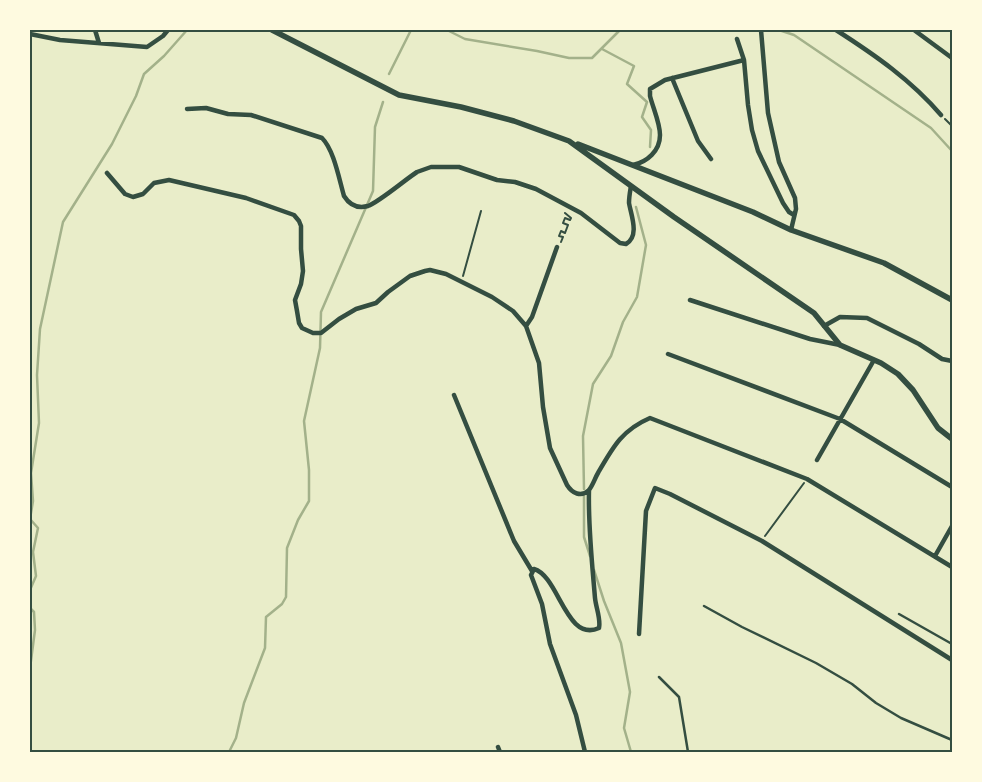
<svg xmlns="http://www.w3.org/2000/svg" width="982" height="782" viewBox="0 0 982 782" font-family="Ubuntu,sans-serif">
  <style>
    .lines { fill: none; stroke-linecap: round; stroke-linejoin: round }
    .stream { stroke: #a3b18a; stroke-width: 2.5 }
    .path { stroke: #344e41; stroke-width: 2 }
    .service { stroke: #344e41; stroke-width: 2.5 }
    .minor { stroke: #344e41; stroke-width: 4.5 }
    .tertiary { stroke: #344e41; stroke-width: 5.5 }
    .neatline { fill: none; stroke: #344e41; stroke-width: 2 }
  </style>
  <rect width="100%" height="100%" fill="#e9edc9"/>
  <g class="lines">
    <path class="stream" d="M447 30 465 39 537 51 569 58H592L620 30
      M779 30 794 35 931 128 952 151
      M602 49 634 66 627 84 647 102 642 117 651 130 650 147
      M389 74 411 30
      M584 489 583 436 593 384 611 356 623 322 637 297 646 245 636 207
      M584 495V537L590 556
      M594 570 604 601 621 643 630 692 624 728 631 752
      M30 590 36 576 33 552 38 528 30 519 33 501 31 473 39 423 37 375 40 329 63 222 112 144 136 96 144 74 164 56 187 30
      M30 608 34 612 35 630 30 668
      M229 752 236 738 244 703 265 648 266 617 282 604 286 597 287 548 298 520 309 501V470L304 421 320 348 321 312 373 191 375 127 383 102"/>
    <path class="path" d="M945 119 952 126
      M561 242 563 237 559 236 561 231 565 233 568 225 563 223 565 218 570 220 571 218 565 213
      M463 276 481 211
      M765 536 804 483"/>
    <path class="service" d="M704 606 742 627 816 663 852 684 876 703 901 718 952 740
      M899 614 952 644
      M659 677 679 697 688 752"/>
    <path class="minor" d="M95 30 99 43
      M761 30 768 113 779 162 795 198 796 209 791 230
      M836 30C875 55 911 80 941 115
      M914 30 952 58
      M30 34 60 40 147 47 163 36 168 30
      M737 39 744 60 748 105 752 130 758 151 783 203 789 212 794 215
      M672 78 698 141 711 159
      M187 109 206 108 228 114 251 115 322 138C334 150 339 179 344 196 349 204 357 209 368 206 379 202 406 179 417 172L431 167H459L497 180 515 182 536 189 581 213 620 243 626 244C640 236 631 215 629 203 629 197 630 192 631 186
      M633 165C647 162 660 151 660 135 660 123 653 108 650 96V89L665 80 744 60
      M107 173 125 194 133 197 143 194 154 183 169 180 246 198 294 215 299 221 301 226V249L303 271 301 284 295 300 297 311 299 323 302 328 313 333H321L339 319 356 309 376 303 388 292 410 276 425 271 430 270 446 274 492 297 513 311 526 326 539 363 543 407 550 448 567 485C572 493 581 498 589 490 593 485 595 478 598 473 613 447 622 430 650 418L807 479 952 567
      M690 300 810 339 840 345
      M526 326 532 317 557 247
      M824 326 840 317 867 318 919 344 942 359 952 361
      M668 354 840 419 952 487
      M454 395 514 541 532 571
      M817 460 874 360
      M935 556 952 526
      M639 634 646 511 655 488 670 494 762 541 952 660
      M498 747 500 752
      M585 752 576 715 550 644 542 604 531 575 534 569C559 576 566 643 599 628 601 619 596 608 595 598 592 562 588 526 589 490"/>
    <path class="tertiary" d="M272 30 399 95 461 107 514 121 569 141 674 217 814 313 840 345 881 363 898 374 913 390 938 428 952 439
      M578 144 753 212 791 230 884 263 952 300"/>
  </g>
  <rect width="982" height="782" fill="none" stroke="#fefae0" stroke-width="62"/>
  <rect x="31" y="31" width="920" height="720" class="neatline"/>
</svg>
